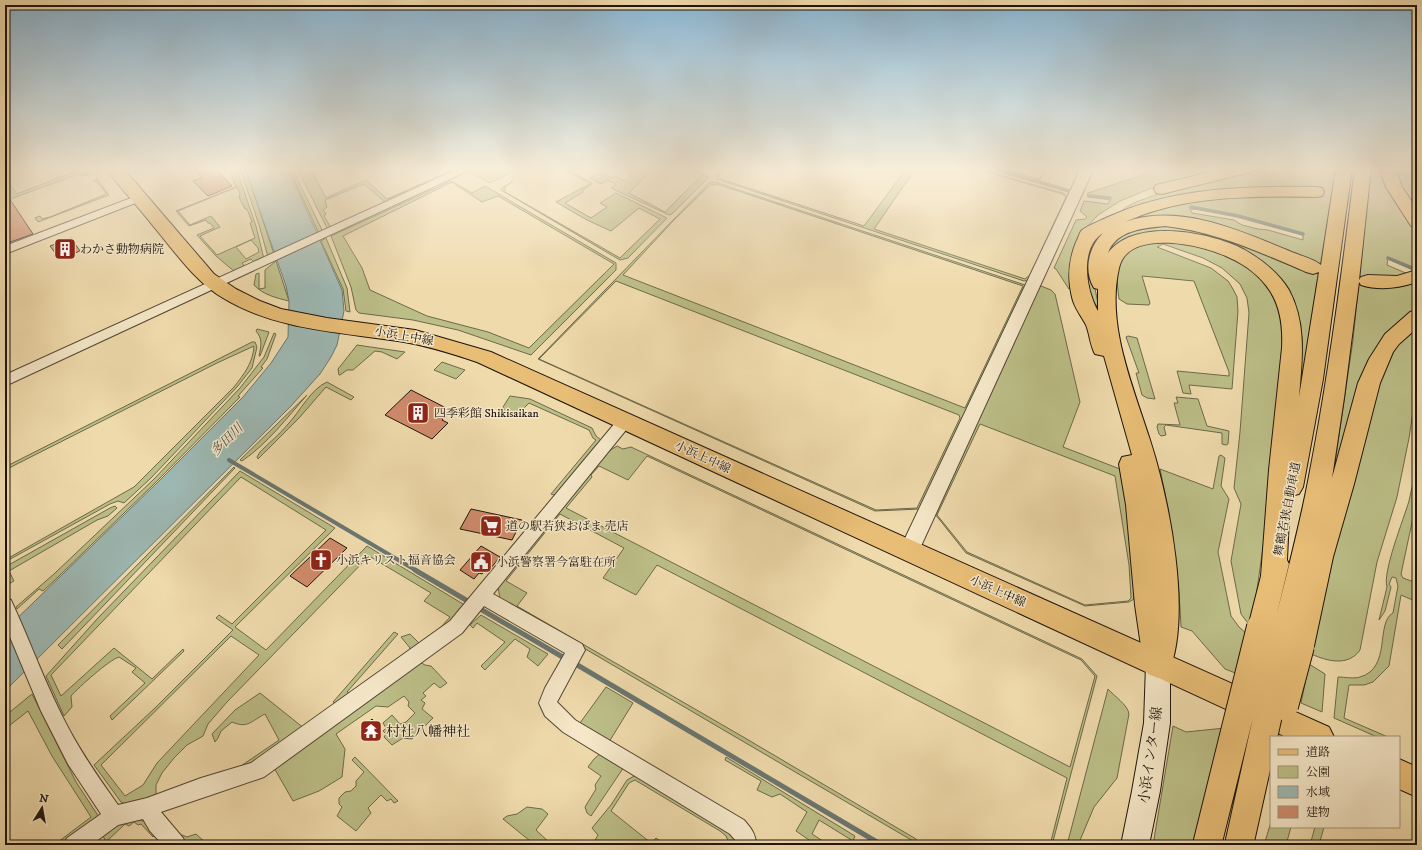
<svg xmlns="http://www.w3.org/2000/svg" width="1422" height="850" viewBox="0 0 1422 850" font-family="'IM FELL DW Pica','Noto Serif JP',serif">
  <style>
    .green { fill: #bcbe87; stroke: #6d694a; fill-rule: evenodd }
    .water { fill: #9db8b3; stroke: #6a7670 }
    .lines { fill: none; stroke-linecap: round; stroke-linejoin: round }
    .stream-far2 { stroke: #6a7670; stroke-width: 3.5 }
    .stream-far1 { stroke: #6a7670; stroke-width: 4 }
    .stream { stroke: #6a7670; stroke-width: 5 }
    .building { fill: #d18c6d; stroke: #1e140c }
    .minor-tunnel { stroke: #d0bc93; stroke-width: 12; stroke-dasharray: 12 6; stroke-linecap: butt }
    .motorway-tunnel { stroke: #d0bc93; stroke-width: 18; stroke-dasharray: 18 9; stroke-linecap: butt }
    .minor-casing { stroke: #524634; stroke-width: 2 }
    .tertiary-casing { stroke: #524634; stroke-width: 2 }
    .secondary-casing { stroke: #1e140c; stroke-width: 2 }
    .primary-casing { stroke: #1e140c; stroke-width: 2 }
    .motorway-casing { stroke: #1e140c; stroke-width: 2 }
    .minor { fill: #f5e7c8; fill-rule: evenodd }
    .tertiary { fill: #f5e7c8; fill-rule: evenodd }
    .secondary { fill: #f5e7c8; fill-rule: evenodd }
    .primary { fill: #e8bd76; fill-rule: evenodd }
    .motorway { fill: #e8bd76; fill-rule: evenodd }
    .motorway-bridge-casing { stroke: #1e140c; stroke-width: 30; stroke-linecap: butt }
    .motorway-bridge { stroke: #e8bd76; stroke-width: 28 }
    .labels { text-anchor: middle; stroke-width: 3; stroke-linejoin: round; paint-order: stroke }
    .poi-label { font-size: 12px; fill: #1e140c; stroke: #f5e7c8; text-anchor: start }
    .street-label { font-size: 12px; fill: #1e140c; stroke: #f5e7c8 }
    .water-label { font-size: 13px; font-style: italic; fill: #4a4d46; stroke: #f5e7c8 }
    .near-poi-label { font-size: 14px; fill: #1e140c; stroke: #f5e7c8; text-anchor: start }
    .near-street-label { font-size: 14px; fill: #1e140c; stroke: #f5e7c8 }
  </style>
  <rect width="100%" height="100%" fill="#efdaab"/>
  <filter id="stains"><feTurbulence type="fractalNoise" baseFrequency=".005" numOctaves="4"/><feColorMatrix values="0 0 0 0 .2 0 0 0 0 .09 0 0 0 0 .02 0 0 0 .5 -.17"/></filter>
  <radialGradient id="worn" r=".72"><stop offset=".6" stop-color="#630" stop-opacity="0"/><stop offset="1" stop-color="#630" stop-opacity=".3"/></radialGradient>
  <path class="green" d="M84 168H88L92 174 81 176 79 174 5 201V195L11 192 5 184V177L17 194Z
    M227 168H236L256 226 264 259 255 263 251 259 242 263 245 267 235 272 216 256 197 235 214 228 210 223H208L206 220 189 226 176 211 236 187 231 174ZM237 187 240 194 239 197 245 209H247L252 222 250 223 255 238 217 255 200 236 220 227 211 216 190 225 178 211ZM251 240 258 248 259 252 246 259 236 247Z
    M240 168H245L249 179 274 254 268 257 259 225Z
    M289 168H292L323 232 319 234Z
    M297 168H310L326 198 366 180 387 199 450 171 451 168 458 170 386 203 364 184 325 200 327 207 323 210 326 214 324 216 331 228H327Z
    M476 168H503L510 173 490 183 470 172Z
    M563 168H566L592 183V184L583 190V192L565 203 591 218 607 207 600 203 616 193 667 218 628 258 620 260 501 190 502 188 513 181 505 187V192L620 258 660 219 639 208 611 231 587 220 556 202 590 184Z
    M627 168H654L629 193 665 212 702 175 684 168H688L709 177 672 214 669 215 611 188 616 184 607 180 601 184 590 178 600 173 611 178 615 176 624 181 633 174 625 170Z
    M723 168H725L718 176 721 179 864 226 907 168H916L874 229 1025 279 1030 275 1066 197 1062 194 974 168 1063 193 1069 197 1028 280 1024 281 717 179 716 176Z
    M987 168H1001L1039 179 1046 168 1038 183Z
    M1163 168H1234L1149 189 1120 201 1098 215 1083 231 1073 288 1069 289 1056 269 1054 268 1076 220 1085 219 1087 217 1080 211 1084 201 1108 204 1110 200 1087 196 1088 193Z
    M1266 168H1337L1317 300 1303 379 1301 380 1298 377C1299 351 1303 323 1291 299 1266 247 1155 207 1111 252L1106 250C1149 189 1265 254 1316 273L1317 266C1256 243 1191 204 1123 224L1120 223C1184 196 1252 191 1320 195L1317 189 1268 187 1215 190 1169 198 1122 211C1133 195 1242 174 1266 168ZM1190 209C1229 210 1267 225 1303 235V240L1268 230 1258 229 1242 225 1234 220 1192 213Z
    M1370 168H1381L1417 230V269L1415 271 1388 259 1387 265 1408 274 1391 287 1417 283V310L1400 322 1335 469V463L1353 340Z
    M1392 168H1417V214L1410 205Z
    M97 179 109 195 38 222 35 218 40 216 42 219 50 217 104 195 106 193 97 182 93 181Z
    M451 181 472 193 485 186 616 263V270L531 355 458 330 413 320 359 313 356 310 351 287 331 236ZM452 182 482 202 498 196 614 264 529 348 488 332 427 316 370 290 362 268 343 236Z
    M715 182 1025 285 1026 287 920 509 875 511 538 359 709 183ZM717 184 1023 286 965 408 623 275 675 219 710 185H714ZM616 281 959 415 960 418 917 508 876 510 539 359Z
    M326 238 347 288 350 312 346 311 343 289 321 241Z
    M1156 242 1192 243 1243 262 1274 292 1285 326 1272 483 1252 625 1247 622 1241 614 1231 561 1241 504 1234 488 1240 432 1249 313 1247 298 1240 284 1222 268 1203 258 1163 244 1157 247 1211 268 1228 281 1233 289 1237 297 1238 311 1232 389 1189 385 1191 394 1183 393 1177 371 1229 376V372L1194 281 1142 276 1150 303 1149 305 1127 304 1119 299C1114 262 1118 250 1156 242Z
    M1091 248 1093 250 1094 283 1098 304 1096 306H1094L1085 278 1089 249Z
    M276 261 289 301C277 298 263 295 254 285L256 274 259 273V289L265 288V270Z
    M1041 286 1051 290 1055 294 1080 402 1063 447 1120 469 1127 507 1134 595V599L1129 602 1085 606 966 553 935 514 1038 289ZM980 424 1115 476 1129 565 1131 598 1128 601 1085 605 967 552 937 515Z
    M1417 326V385L1409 438 1397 497 1377 562 1360 650C1348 667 1327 661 1311 654L1336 542 1379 377 1399 343Z
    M257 329 269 332 260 356H259C261 346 263 339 256 331Z
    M274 333 276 334 267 359 261 367 263 368 238 396 240 397 155 483 58 577 43 591 39 589 17 609 16 607 54 574 154 479 240 388 264 357Z
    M1128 336 1137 338 1155 399 1147 398 1142 395 1136 373H1139L1126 337Z
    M252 342H255L257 347 252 368 237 387 151 478 124 503 118 501 110 504 5 562V560L134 487 234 387C244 374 253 363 254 346L217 363 5 470V467Z
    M357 345 405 352 397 359 382 352 375 351 353 370H347L340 375H339L338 369Z
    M442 362 465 370 456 379 434 370Z
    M327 382 354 397 351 400 326 387 299 418 258 459 257 457 260 452C269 443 280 434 289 423 300 411 311 389 327 382Z
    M307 395C287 418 267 444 242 461L240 460Z
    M510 396 530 399 592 428 596 436 601 440 555 495 551 494 596 440 593 438 589 430 529 403 516 416C510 418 504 413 503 407Z
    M1176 397 1198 399 1207 426 1229 431 1228 444 1226 445 1222 444V433L1166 425 1164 427 1166 435 1161 436 1159 434 1157 427 1158 424 1180 425 1174 403H1178Z
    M617 446 623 449 631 447 1082 659 1097 676 1052 845H1050L1067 778 657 565 636 595 603 578 624 548 560 514 506 581 527 593 517 606 745 738 916 839 918 845H914L913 841 500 599 498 586 609 451ZM647 456 1081 660 1095 676 1070 767 566 508 592 477 591 475 599 466 628 480Z
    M1221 455 1225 458 1221 486 1229 499 1218 552 1231 616 1239 627 1247 634 1238 674 1225 669 1192 631 1181 627C1179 573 1171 522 1160 469L1213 489 1219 456Z
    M1417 464V499L1401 574 1403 578 1417 583 1415 601 1401 595 1389 666 1373 682 1364 685H1349L1344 718 1388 737H1377L1334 718 1338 677C1345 677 1354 679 1360 677 1392 668 1375 623 1393 613L1398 586 1396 578 1392 577 1389 584 1391 587 1385 611 1379 620 1387 587C1382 573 1404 518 1409 501 1412 489 1414 476 1417 464Z
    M234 467 235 468 62 649 58 645Z
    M240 471 335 528 235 627 266 650 367 546 463 604V607L447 625 409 652 410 648 401 637 410 634 419 643 441 627 450 617 424 601 431 593 369 556 227 702 208 724 203 736 187 745 174 758 162 773 156 785V798L132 807 121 802 94 765 155 708 233 630 216 618 219 615 232 624 326 530 241 477 51 675 61 696 114 648 152 679 183 649 184 651 112 720 110 716 145 683 132 672 136 668 119 657C109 660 79 687 71 696L72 707 64 716 46 676 98 618ZM231 636 259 655 157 763 143 785 125 796 101 765Z
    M115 506 117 508 108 516 97 520 9 571 14 581 5 586V567L110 508Z
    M481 615 548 654 538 666 527 657 530 649 515 639 485 670 481 666 505 642 477 623 473 628 470 625Z
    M394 632 398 634 347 692 352 695 337 704 333 702Z
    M418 661 425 665 431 666 447 683 440 688 434 683 423 693 426 696 421 700 425 703 422 709 433 718 412 739 403 738 392 745 384 737 386 734 383 731 386 728 383 723 392 715 400 724 406 722 415 713 408 706 409 702 404 696 388 707 376 706 336 734 345 749 342 777 319 791 293 801 273 766Z
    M1309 664 1325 674 1322 712 1301 703Z
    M606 687 633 703 609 742 580 723Z
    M1108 689C1114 696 1128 705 1129 714L1117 778 1094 807 1078 845H1067Z
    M260 693 305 729 252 766 238 768 279 740 265 714C251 721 248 729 232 722L221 731 218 738 215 742 212 734 235 710Z
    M32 694 76 782 97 814 98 818 62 845H54L91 817 52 756 28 711 5 729V716Z
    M1173 726 1186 732 1225 728 1193 845H1153Z
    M601 753 624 767 591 816 587 813 585 807 596 789 595 785 601 776 588 767 594 759Z
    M355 757 398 801 394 803 391 799 387 801 381 795 368 808 371 813 356 831 337 816 342 807 339 804V798L345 792 351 791 356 786V781L364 772 352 760Z
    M726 757 855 836 853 841 819 820 812 834 829 845H807L809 840 796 831 807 812 780 794 772 797 757 790 761 781 725 760Z
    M636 775 732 833 737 845H730L726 836 720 831 635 780 629 783 611 811 651 843 656 838 666 845H592L598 835 592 828 611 805 627 780Z
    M527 807 542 809 548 814 536 830 552 845H535L503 819 507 816 517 814Z
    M134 820 145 821 156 834 153 837 141 824 138 825 134 822 129 826 125 824 106 842 102 834 111 827Z
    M1271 822V827H1291L1286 845H1264Z
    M1315 827H1324L1319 845H1310Z
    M196 834 206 843 205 845H187L177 837 182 835 187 837Z"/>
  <path class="water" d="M245 168H288L342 290 344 311 337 345 331 357 320 374 291 406 5 691V630L157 483 243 397 271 363 288 337 289 301 286 286Z"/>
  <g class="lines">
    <path class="stream-far2" d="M992 168 1069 191
      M1089 196 1110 198
      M1191 207 1238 216 1303 234
      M1388 258 1415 269"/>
    <path class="stream-far1" d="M229 460 417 571"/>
    <path class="stream" d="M415 570 471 603
      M477 607 566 659
      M574 663 882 845"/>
  </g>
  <path class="building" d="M193 168H214L232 186 208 196 193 181 202 178Z
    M5 192 33 234 5 244Z
    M71 238 80 251 62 258 59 253 56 254 50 246Z
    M411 390 452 411 442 420 448 423 432 439 385 415Z
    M471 509 522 520 512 540 460 529Z
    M330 538 347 548 307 587 290 576Z
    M481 546 500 557 490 569 487 568 482 574 479 573 474 579 460 570Z
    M372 719 381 730 379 731 382 735 375 742 372 738 370 740 361 729Z"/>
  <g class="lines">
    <path class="minor-tunnel" d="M1298 168 1417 199"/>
    <path class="motorway-tunnel" d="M1316 192C1351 195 1385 201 1417 216"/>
    <g class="minor-casing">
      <path id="minor" d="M460 168H474L5 386V375Z
        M139 195 144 198 143 200 5 254V246Z
        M625 416 630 417 632 421 630 425 493 594 582 644 585 650 557 702 575 720 744 820C751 828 756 834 756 845H736V841L730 834 563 732 545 716 539 703 545 688 565 653 484 606 462 633 264 777 161 812 183 838 186 845H163L150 831 143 819 118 825 91 845H64L67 838 101 814 68 764 41 711 5 625V597L11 600C31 643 47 689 70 731 84 757 101 781 118 805L147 798 201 778 251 763 450 621 620 417Z"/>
    </g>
    <g class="tertiary-casing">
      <path id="tertiary" d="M1081 168H1094L916 557 909 560 902 557 899 551Z"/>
    </g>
    <g class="secondary-casing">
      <path id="secondary" d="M1158 653 1167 656 1170 665V723L1160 791 1149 845H1121L1132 791 1144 723 1146 665 1149 656Z"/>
    </g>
    <g class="primary-casing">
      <path id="primary" d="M106 168H123L214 274 236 289 260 301 281 309 327 318 415 330 491 352 1329 727 1334 737H1286L477 362C453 354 429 346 404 342 343 332 277 331 223 298 193 280 173 249 150 222 136 204 119 187 106 168Z
        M1399 759 1417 767V797L1399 789Z"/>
    </g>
    <g class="motorway-casing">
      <path id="motorway" d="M1228 168H1257L1255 171 1162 194 1156 193 1154 189 1156 185Z
        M1336 168H1352L1323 379 1303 487 1299 494 1290 496 1287 560 1289 564 1276 617C1288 570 1300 524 1309 476 1329 374 1342 271 1355 168H1371L1359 280 1361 277 1368 275 1397 276 1417 270V282C1399 288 1380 291 1361 285L1359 282 1344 398 1332 478 1358 383 1369 359 1385 334 1410 312 1417 310V328L1399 344 1393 352 1380 383 1354 484 1333 557 1314 646 1310 655 1300 659 1290 655 1288 650 1285 651 1276 647 1272 638 1274 628 1270 636 1261 639 1252 636 1248 627 1261 576 1269 470 1282 348C1283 328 1281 308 1270 291 1261 277 1246 265 1230 258 1205 245 1128 227 1119 268 1106 325 1133 386 1150 440 1169 499 1193 616 1168 674L1158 678 1148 674 1144 665 1146 655 1141 646 1135 605 1126 505 1119 464 1122 457 1132 455 1104 356 1095 354C1090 345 1090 335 1086 325 1082 317 1076 310 1073 301 1067 280 1068 262 1076 242 1078 239 1079 234 1081 231 1088 225 1100 221 1108 217 1173 187 1246 186 1316 187L1322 188 1324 192 1322 196 1316 197C1253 196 1183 195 1125 222 1178 203 1239 230 1287 250 1297 255 1313 258 1321 265ZM1165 226C1217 232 1259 252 1306 272L1313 274 1319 272 1299 397C1302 360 1307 324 1289 290 1279 273 1262 260 1245 250 1211 232 1135 217 1108 253 1116 230 1144 228 1165 226ZM1103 233C1089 247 1083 270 1094 288L1098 289V311C1086 290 1079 248 1103 233Z
        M1379 168H1395L1402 187 1417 209V227L1411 226 1386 187Z"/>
    </g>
    <use href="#minor" class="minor"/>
    <use href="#tertiary" class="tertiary"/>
    <use href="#secondary" class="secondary"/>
    <use href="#primary" class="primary"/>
    <use href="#motorway" class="motorway"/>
    <g class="motorway-bridge-casing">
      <path id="motorway-bridge" d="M1284 706 1300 646
        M1207 845 1261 627
        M1239 845 1285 638"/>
    </g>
    <use href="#motorway-bridge" class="motorway-bridge"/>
  </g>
  <linearGradient id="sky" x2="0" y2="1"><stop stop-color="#8ab6d3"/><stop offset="0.59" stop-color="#f8eed9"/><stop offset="1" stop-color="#f8eed9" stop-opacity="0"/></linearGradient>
  <rect width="1422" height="287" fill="url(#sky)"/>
  <defs>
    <g id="building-square" transform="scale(1.15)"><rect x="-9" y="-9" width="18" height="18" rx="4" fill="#8f2418" stroke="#f5e7c8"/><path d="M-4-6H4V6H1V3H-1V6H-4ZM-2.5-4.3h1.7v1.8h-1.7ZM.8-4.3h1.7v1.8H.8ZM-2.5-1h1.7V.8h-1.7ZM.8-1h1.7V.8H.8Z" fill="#fff"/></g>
    <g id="supermarket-square" transform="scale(1.15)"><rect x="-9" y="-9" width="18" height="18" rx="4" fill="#8f2418" stroke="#f5e7c8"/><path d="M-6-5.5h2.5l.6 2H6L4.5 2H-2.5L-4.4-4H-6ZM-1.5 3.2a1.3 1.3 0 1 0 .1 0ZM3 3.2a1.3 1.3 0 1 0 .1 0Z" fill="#fff"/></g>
    <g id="church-square" transform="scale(1.15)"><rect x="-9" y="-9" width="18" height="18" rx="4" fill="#8f2418" stroke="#f5e7c8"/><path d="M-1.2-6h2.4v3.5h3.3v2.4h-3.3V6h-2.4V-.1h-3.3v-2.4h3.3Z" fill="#fff"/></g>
    <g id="civic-square" transform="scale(1.15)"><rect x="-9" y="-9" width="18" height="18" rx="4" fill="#8f2418" stroke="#f5e7c8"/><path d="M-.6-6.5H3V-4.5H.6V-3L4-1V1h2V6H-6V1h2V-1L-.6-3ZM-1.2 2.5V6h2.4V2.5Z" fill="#fff"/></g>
    <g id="temple-square" transform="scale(1.15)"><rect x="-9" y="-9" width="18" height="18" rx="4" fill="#8f2418" stroke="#f5e7c8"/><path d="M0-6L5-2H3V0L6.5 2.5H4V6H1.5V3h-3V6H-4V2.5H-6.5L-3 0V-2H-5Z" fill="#fff"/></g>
  </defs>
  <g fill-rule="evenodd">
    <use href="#building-square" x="65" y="249"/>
    <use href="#building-square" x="418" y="413"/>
    <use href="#supermarket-square" x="491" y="526"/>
    <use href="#church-square" x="321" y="560"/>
    <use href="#civic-square" x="481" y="562"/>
    <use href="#temple-square" x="371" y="731"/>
  </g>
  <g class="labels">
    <g class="poi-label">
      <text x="80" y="253">わかさ動物病院</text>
      <text x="434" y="417">四季彩館 Shikisaikan</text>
      <text x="506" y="530">道の駅若狭おばま 売店</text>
      <text x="336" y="564">小浜キリスト福音協会</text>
      <text x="496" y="566">小浜警察署今富駐在所</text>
    </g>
    <g class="street-label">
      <text transform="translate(404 336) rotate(10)" y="4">小浜上中線</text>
      <text transform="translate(703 457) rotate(25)" y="4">小浜上中線</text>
      <text transform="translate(1287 509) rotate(-79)" y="4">舞鶴若狭自動車道</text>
      <text transform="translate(998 591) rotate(24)" y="4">小浜上中線</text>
    </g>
    <g class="water-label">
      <text transform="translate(226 439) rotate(-45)" y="5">多田川</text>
    </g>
    <g class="near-poi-label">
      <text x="386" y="736">村社八幡神社</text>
    </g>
    <g class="near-street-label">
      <text transform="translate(1150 755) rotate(-82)" y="5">小浜インター線</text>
    </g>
  </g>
  <rect width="1422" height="850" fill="none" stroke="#efdaab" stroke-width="20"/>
  <rect x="6" y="6" width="1410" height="838" fill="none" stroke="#1e140c" stroke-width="2"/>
  <rect x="10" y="10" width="1402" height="830" fill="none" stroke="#1e140c"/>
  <rect x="1270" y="736" width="130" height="92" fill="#f5e7c8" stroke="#9f937d"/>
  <rect x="1278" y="749" width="20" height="6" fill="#e8bd76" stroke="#9f937d"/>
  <text x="1306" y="756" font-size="12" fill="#1e140c">道路</text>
  <rect x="1278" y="766" width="20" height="12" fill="#bcbe87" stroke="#9f937d"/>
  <text x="1306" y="776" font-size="12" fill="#1e140c">公園</text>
  <rect x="1278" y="786" width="20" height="12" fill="#9db8b3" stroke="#9f937d"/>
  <text x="1306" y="796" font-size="12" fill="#1e140c">水域</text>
  <rect x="1278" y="806" width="20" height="12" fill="#d18c6d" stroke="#9f937d"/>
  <text x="1306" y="816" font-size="12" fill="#1e140c">建物</text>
  <g transform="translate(42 808) rotate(11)" stroke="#f5e7c8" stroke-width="3" paint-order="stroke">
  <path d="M0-3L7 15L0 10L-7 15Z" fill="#1e140c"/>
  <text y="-6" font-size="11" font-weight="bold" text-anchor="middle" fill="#1e140c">N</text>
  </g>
  <rect width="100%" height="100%" filter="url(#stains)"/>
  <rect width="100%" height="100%" fill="url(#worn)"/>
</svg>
